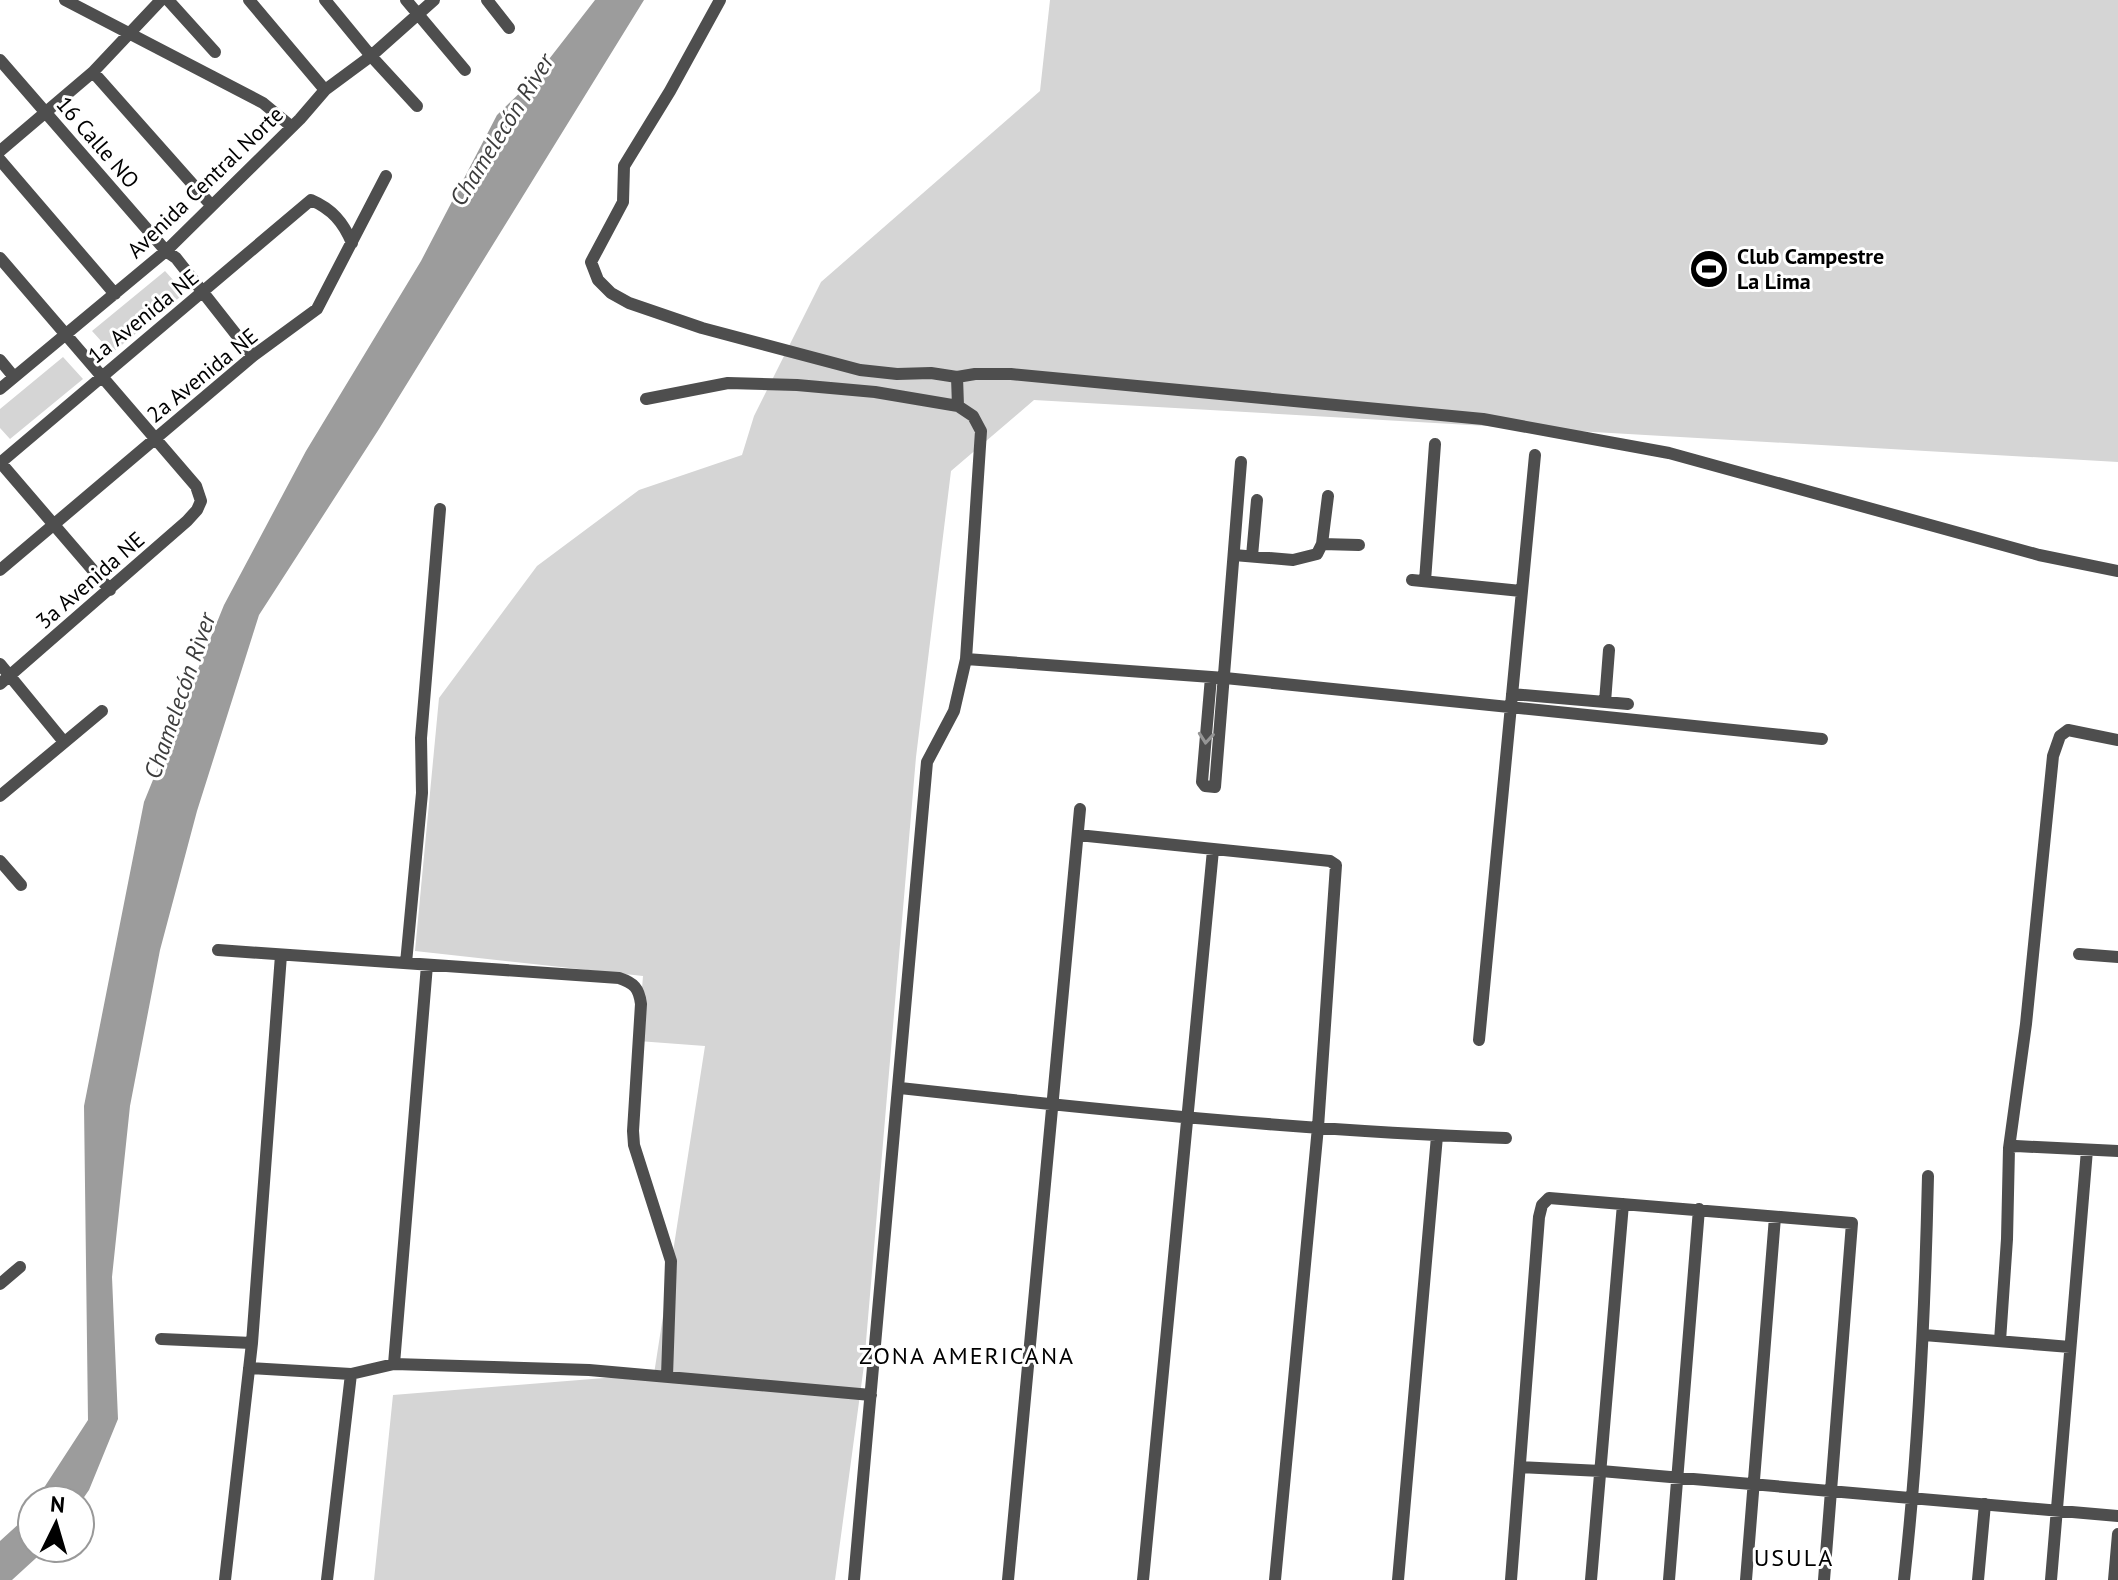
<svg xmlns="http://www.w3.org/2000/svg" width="2118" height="1580" viewBox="0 0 2118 1580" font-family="'PT Sans',sans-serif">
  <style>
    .green { fill: #d5d5d5 }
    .water { fill: #9c9c9c }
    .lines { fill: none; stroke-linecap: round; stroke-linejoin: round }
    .minor { stroke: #4e4e4e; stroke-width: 12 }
    .oneway { stroke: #959595 }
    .labels { text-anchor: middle; stroke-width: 6; stroke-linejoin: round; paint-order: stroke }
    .street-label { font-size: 22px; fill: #000; stroke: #fff }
    .poi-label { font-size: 22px; font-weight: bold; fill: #000; stroke: #fff; text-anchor: start }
    .water-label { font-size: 24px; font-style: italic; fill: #3d3d3d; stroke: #fff }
    .neighbourhood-label { font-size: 24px; letter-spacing: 2px; fill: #000; stroke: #fff }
  </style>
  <rect width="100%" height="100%" fill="#fff"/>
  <path class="green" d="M1050 0H2118V462L1034 400 951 471 916 757 864 1365 835 1580H374L393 1395 654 1374 705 1046 638 1041 643 976 415 951 439 698 537 566 639 490 742 455 754 416 821 282 1040 91Z
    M165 271 185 293 112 353 92 331Z
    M63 357 83 379 10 439 0 428V409Z"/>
  <path class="water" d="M595 0H644L379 429 259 615 197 811 160 950 130 1106 112 1277 118 1419 89 1490 80 1503V1500H36L88 1420 84 1106 144 802 224 605 306 451 421 261 497 115 532 81Z
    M32 1505V1548H47L12 1580H0V1541L22 1521Z"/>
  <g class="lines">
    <path class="minor" d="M65 0 263 103 292 127
      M168 0 215 52
      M249 0 325 90
      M325 0 371 56 417 106
      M406 0 465 70
      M487 0 509 28
      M720 0 670 91 624 166 623 202 591 262 598 280 611 293 629 303 702 328 860 370 897 374 931 373 957 377
      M0 60 166 251 176 258 253 356
      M93 72 211 205
      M0 151 93 72 161 0
      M0 160 115 294
      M0 258 196 486 201 501 197 510 187 521 0 684
      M0 360 14 377
      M0 389 166 251 300 119 325 90 371 56 434 0
      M646 399 728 383 797 385 875 392 958 406 973 416 981 431 966 659
      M958 406 957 377 975 374H1011L1483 419 1669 453 2039 555 2118 571
      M0 462 110 590
      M0 463 311 200C332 209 343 222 352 243
      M1322 544 1359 545
      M1234 555 1293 560 1317 554 1322 544 1328 496
      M1252 556 1257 500
      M0 570 253 356 317 309 386 176
      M1412 580 1521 591
      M1425 581 1435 444
      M0 664 64 742
      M1211 677 1202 782 1205 786 1215 787 1241 462
      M1512 694 1628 704
      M1605 702 1609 650
      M0 796 102 711
      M1078 835 1330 861 1336 865 1318 1127 1275 1580
      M0 861 21 885
      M218 950 619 978C634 983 639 988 641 1004L633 1131 634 1145 671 1261 667 1376
      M2079 954 2118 957
      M406 963 422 793 421 738 440 509
      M1479 1040 1535 455
      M900 1088C1101 1110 1304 1131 1506 1138
      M2009 1148 2016 1146 2118 1151
      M0 1284 20 1267
      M1924 1335 2070 1347
      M161 1339 252 1343
      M2000 1341 2007 1239 2009 1148 2026 1024 2053 756 2060 736 2068 730 2118 740
      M394 1364 427 965
      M249 1368 351 1374 394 1364 589 1370 871 1395
      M1521 1467 1601 1471 2118 1516
      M225 1580 252 1343 281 955
      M327 1580 351 1374
      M854 1580 927 762 954 711 966 659 1225 678 1822 739
      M1008 1580 1080 809
      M1143 1580 1213 850
      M1398 1580 1437 1136
      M1511 1580 1539 1217 1542 1205 1549 1198 1852 1223 1824 1580
      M1591 1580 1623 1204
      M1669 1580 1699 1209
      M1746 1580 1775 1217
      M1904 1580C1919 1445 1925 1311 1928 1176
      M1978 1580 1985 1504
      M2051 1580 2087 1150
      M2114 1580 2118 1534"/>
  </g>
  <defs><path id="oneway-chevron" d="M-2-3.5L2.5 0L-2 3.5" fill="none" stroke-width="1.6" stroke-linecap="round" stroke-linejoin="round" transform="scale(2)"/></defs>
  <use class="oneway" href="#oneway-chevron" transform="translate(1206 738) rotate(95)"/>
  <defs>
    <g id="stadium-disc" transform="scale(2)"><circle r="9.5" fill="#000" stroke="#fff"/><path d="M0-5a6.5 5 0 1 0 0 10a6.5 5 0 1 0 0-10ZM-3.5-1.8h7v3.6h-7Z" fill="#fff"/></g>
  </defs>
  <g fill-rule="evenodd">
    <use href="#stadium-disc" x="1709" y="269"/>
  </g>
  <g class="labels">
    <g class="street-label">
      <text transform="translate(98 142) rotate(49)" y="8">16 Calle NO</text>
      <text transform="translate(205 182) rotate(-44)" y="8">Avenida Central Norte</text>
      <text transform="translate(143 316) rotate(-39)" y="8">1a Avenida NE</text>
      <text transform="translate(202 375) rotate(-39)" y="8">2a Avenida NE</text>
      <text transform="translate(90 580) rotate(-41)" y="8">3a Avenida NE</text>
    </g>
    <g class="poi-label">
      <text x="1737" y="264">Club Campestre<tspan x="1737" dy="25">La Lima</tspan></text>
    </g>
    <g class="water-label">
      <text transform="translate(502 130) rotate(-58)" y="8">Chamelecón River</text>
      <text transform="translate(180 696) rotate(-71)" y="8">Chamelecón River</text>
    </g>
    <g class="neighbourhood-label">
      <text x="967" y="1364">ZONA AMERICANA</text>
      <text x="1794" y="1566">USULA</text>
    </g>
  </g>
  <g transform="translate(56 1524) rotate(5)"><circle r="38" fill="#ffffff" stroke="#999999" stroke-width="2"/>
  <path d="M0-6L14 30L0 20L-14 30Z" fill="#000000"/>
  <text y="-12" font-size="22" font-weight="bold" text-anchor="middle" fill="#000000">N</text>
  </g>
</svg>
